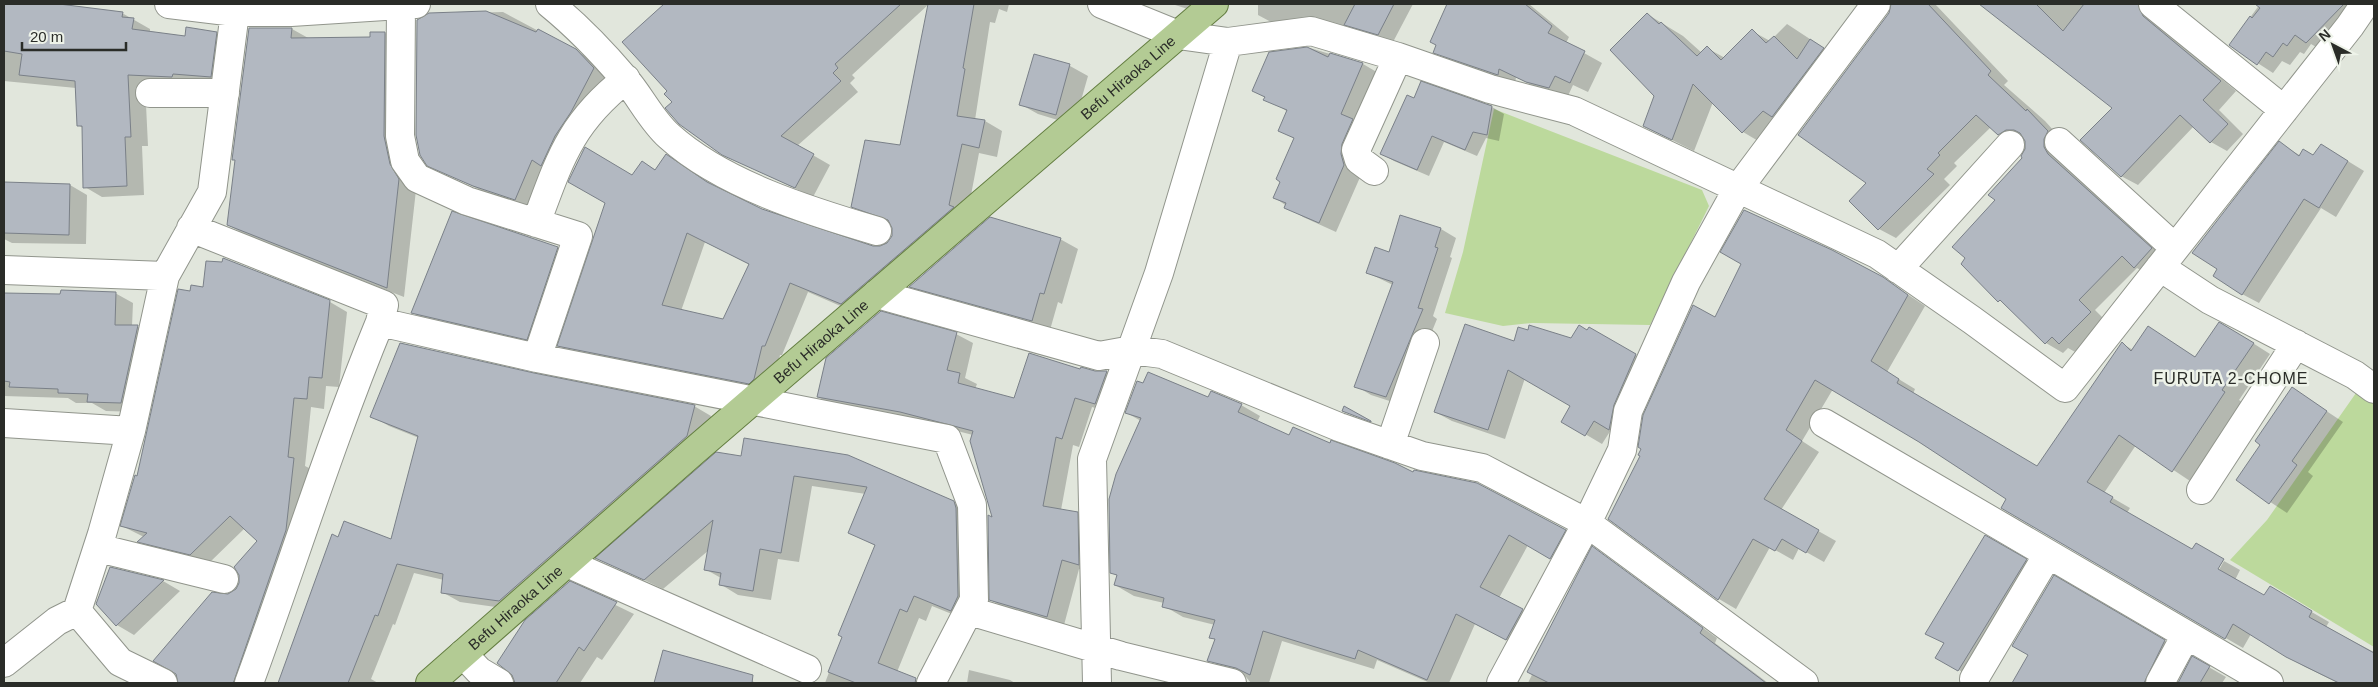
<svg xmlns="http://www.w3.org/2000/svg" width="2378" height="687" viewBox="0 0 2378 687" font-family="Arial,sans-serif">
  <style>
    .green { fill: #bcd99c }
    .shadow { fill: #0003; fill-rule: evenodd }
    .building { fill: #b2b8c1; stroke: #7a8088; fill-rule: evenodd }
    .lines { fill: none; stroke-linecap: round; stroke-linejoin: round }
    .minor-casing { stroke: #91958c; stroke-width: 30 }
    .major-casing { stroke: #637d40; stroke-width: 30 }
    .minor { stroke: #fff; stroke-width: 28 }
    .major { stroke: #b3cb94; stroke-width: 28 }
    .labels { text-anchor: middle; stroke-width: 5; stroke-linejoin: round; paint-order: stroke }
    .street-label { font-size: 15px; fill: #2a2c28; stroke: #eef3e9 }
    .neighbourhood-label { font-size: 16px; letter-spacing: 1px; fill: #2a2c28; stroke: #eef3e9 }
  </style>
  <rect width="100%" height="100%" fill="#e1e6dc"/>
  <path class="green" d="M1494 109 1702 190 1709 206 1650 325 1532 323 1503 326 1445 313 1463 252Z
    M2356 393 2374 403V647L2230 560 2267 520Z"/>
  <path class="shadow" d="M4 4H60L122 13 150 29V33L186 38 216 33 233 43 228 86 145 84 148 146H142L144 195 102 197 85 187 83 128 78 125 76 88 4 81Z
    M666 4H929L852 75 855 78 850 83 858 92 797 146 830 165 813 197 723 154 700 139 670 112 673 102 669 92 624 42Z
    M929 4H1009L1007 12 999 9 995 23 990 22 975 120 985 121 1002 131 997 157 979 153 967 216 859 314 808 292 782 355H780L772 389 767 393 576 356 559 346 632 176 642 162 656 170 667 155 717 188 761 210 872 247H881L889 243 893 236 892 224 870 216 853 206 901 146ZM705 242 750 265 724 321 681 311Z
    M1172 4H1199L1197 12Z
    M1258 4H1413L1393 42 1273 23 1258 15Z
    M1448 4H1529L1569 37 1566 43 1602 63 1588 92 1573 85 1567 98 1545 92 1516 77 1515 84 1452 62 1435 52 1438 45 1432 41Z
    M1891 4H1935L2008 81 2004 85 2045 121 2169 259 2151 276 2137 268 2095 310 2107 322 2077 353 2068 348 2063 353 2046 343 1996 200 2024 158 2025 139 2016 144 1991 127 1954 163 1957 166 1944 179 1950 185 1896 238 1879 229 1868 183Z
    M1981 4H2157L2154 20 2159 27 2236 91 2219 110 2243 134 2227 151 2211 142 2194 126 2138 185 2121 176 2114 107Z
    M2260 4H2349L2323 51 2311 44 2304 54 2300 52 2290 65 2282 61 2273 73 2230 45Z
    M503 12 593 60 610 78 532 208 491 195 428 165 429 14Z
    M1647 14 1683 36 1702 53 1707 48 1725 58 1752 31 1770 41 1787 24 1845 62 1765 145 1743 132 1713 102 1694 151 1644 126 1656 96Z
    M292 29 310 39 371 38 385 33 403 43 416 190 404 297 246 235 228 225 236 160 233 159Z
    M1310 48 1363 64 1380 74 1361 175 1336 232 1303 217 1275 198 1295 139 1280 130 1288 112 1253 90 1270 53Z
    M1035 55 1070 66 1088 76 1074 125 1038 114 1020 104Z
    M1414 99 1492 107 1504 114 1499 141 1486 138 1477 156 1444 142 1429 176 1394 161 1382 154Z
    M2279 143 2301 156 2338 155 2364 171 2336 217 2321 208 2259 303 2242 294Z
    M4 183 70 185 87 195 86 244 12 243 4 239Z
    M1401 216 1441 229 1456 238 1450 257 1452 258 1433 316 1437 319 1402 405 1371 395 1356 386 1393 285 1368 273 1390 253Z
    M1060 239 1078 249 1062 304 1058 302 1050 330 928 296 911 287Z
    M557 248 575 258 544 349 430 323 413 313Z
    M224 259 330 302 347 312 339 387 326 386 324 409 311 407 305 466 311 469 254 683H180L236 590 258 541 245 528 208 564 156 551 140 541 144 537 122 526 138 478 191 292 204 289 223 264Z
    M1883 278 1925 306 1887 372 1915 389 1913 394 2037 467 2123 344 2133 350 2148 327 2196 358 2237 333 2270 354 2239 400 2242 402 2190 481 2136 445 2104 493 2130 508 2127 513 2216 575 2224 561 2240 570 2235 580 2265 597 2270 588 2329 622 2326 627 2374 652V683H2338L2305 667 2251 634 2243 648 2002 508 2008 499 1920 441 1833 389 1802 441 1819 452 1781 510 1836 541 1824 562 1799 548 1793 560 1770 547 1736 609 1719 599 1610 519 1715 318Z
    M115 293 133 303 132 326 138 327 155 337 138 412 106 411 92 403H76L68 398 4 396V294L62 295Z
    M1590 328 1652 365 1602 444 1563 421 1572 406 1525 378 1505 439 1452 421 1435 412 1515 342 1571 340Z
    M956 334 973 343 965 378 977 384 975 389 1014 399 1081 371 1107 372 1123 382 1112 413 1092 407 1079 447 1073 445 1061 510 1077 513 1094 523 1095 573 1079 569 1064 625 1008 610 991 600 994 519 973 435 918 421 835 406 818 397Z
    M534 375 694 406 711 416 704 446 517 610 460 602 442 592 444 580 414 573 395 625 393 624 371 679 378 683H289L281 679 339 539 392 540 419 438 389 426 372 416Z
    M2293 389 2343 422 2308 472 2313 476 2287 513 2237 480 2262 445Z
    M1209 398 1241 405 1260 416 1257 422 1289 437 1330 444 1414 474 1565 531 1584 541 1570 568 1528 545 1499 598 1541 621 1526 650 1475 624 1449 683H1430L1377 660 1374 669 1282 641 1269 683H1251L1246 677 1228 671 1209 660 1216 640 1211 637 1215 625 1183 617 1164 606V603L1134 596 1115 585 1118 576 1111 572 1141 421 1127 413Z
    M717 454 953 502 972 513 969 621 932 606 926 621 919 618 897 672 922 683H825L876 546 850 532 866 494 812 486 799 562 778 559 771 600 738 595 720 584 721 578 705 569 709 550 663 589 598 558Z
    M1985 537 2043 570 1976 680 1937 657 1945 644 1927 633Z
    M1593 548 1717 638 1715 643 1768 683H1528Z
    M110 568 163 581 180 591 134 635 117 625 97 604Z
    M2054 577 2181 651 2166 683H2014L2030 655Z
    M570 583 634 614 602 660 597 657 580 683H516L514 675Z
    M664 651 735 671 754 682 655 683Z
    M2193 658 2226 677 2222 683H2178Z
    M969 670 1010 680 1015 683H967Z"/>
  <path class="building" d="M4 4H59L123 12 122 17 134 18 132 29 185 36 186 27 217 32 211 77 173 74 172 77 128 75 131 137H125L127 186 83 188 82 126H77L75 81 19 75 22 54 4 51Z
    M664 4H901L835 64 838 68 833 73 841 81 781 136 814 154 795 188 722 155 679 124 665 108 672 102 664 94 667 91 622 42Z
    M928 4H974L963 68 965 69 957 116 985 120 979 148 962 144 949 205 954 207 841 304 790 283 765 346H762L754 379 749 384 557 346 605 203 568 182 585 147 632 175 642 161 655 170 666 154 707 182 762 209 873 246H880L887 243 892 236V228L888 220 851 207 865 140 900 145ZM687 233 749 264 723 319 662 305Z
    M1355 4H1394L1378 35 1344 25Z
    M1447 4H1525L1552 26 1548 33 1585 51 1570 83 1555 76 1549 88 1526 82 1499 69 1498 75 1495 74 1433 53 1436 45 1430 42Z
    M1891 4H1928L1991 71 1988 75 2026 111 2027 109 2048 131 2044 139V147L2048 154 2152 248 2134 268 2122 256 2079 300 2091 312 2059 344 2052 337 2045 344 2000 300 1998 302 1961 264 1965 258 1952 247 1995 200 1988 195 2022 158 2021 156 2025 149V141L2020 133 2014 130H2006L1998 135 1976 115 1938 153 1940 155 1927 169 1934 174 1878 230 1849 201 1866 183 1798 135 1889 13Z
    M1979 4H2036L2063 31 2084 4H2138L2143 16 2221 81 2203 100 2228 124 2210 143 2180 115 2121 177 2080 140 2112 108Z
    M2255 4H2344L2306 43 2295 35 2287 46 2283 43 2273 57 2266 52 2257 65 2229 45 2250 16 2252 18 2260 8Z
    M486 11 536 32 538 29 576 49 594 68 571 112 555 136 541 166 532 160 515 200 473 186 427 166 420 155 416 135 417 20 429 13Z
    M1647 13 1659 24 1661 22 1697 56 1707 46 1721 60 1752 29 1766 43 1774 36 1797 59 1810 39 1824 48 1772 117 1763 111 1742 133 1693 84 1672 140 1643 126 1654 96 1610 50Z
    M249 28H292L291 38 370 37V32H385L384 136 390 164 399 179 387 288 227 225 235 160H232Z
    M1307 47 1328 57 1330 53 1363 63 1341 114 1353 119 1342 144 1341 154 1344 165 1319 223 1284 208 1286 203 1273 198 1280 182 1276 179 1294 138 1278 131 1287 110 1263 100 1265 97 1252 91 1269 52Z
    M1034 54 1070 64 1056 115 1019 105Z
    M1421 81 1492 106 1487 135 1473 132 1465 150 1432 136 1417 170 1380 154 1407 95 1414 98Z
    M2279 141 2299 156 2303 149 2313 155 2321 144 2348 161 2319 208 2304 199 2242 295 2213 276 2217 269 2192 253Z
    M4 182 70 184 69 235 4 233Z
    M1744 210 1832 250 1883 277 1908 295 1871 361 1899 379 1897 383 2037 466 2122 342 2131 351 2148 326 2195 357 2219 322 2254 343 2222 390 2225 392 2172 472 2119 435 2087 482 2113 497 2110 502 2192 549 2196 543 2224 559 2218 569 2264 595 2270 586 2312 611 2309 617 2374 653V683H2339L2286 657 2233 624 2225 639 2001 508 2006 499 1919 442 1815 380 1786 430 1802 441 1764 499 1819 530 1806 553 1782 539 1775 551 1753 539 1718 600 1608 519 1640 456 1638 455 1641 449 1638 447 1643 415 1693 305 1715 317 1741 264 1720 252Z
    M452 211 558 247 527 340 411 313Z
    M1400 215 1441 228 1435 247 1438 248 1418 308 1423 309 1386 397 1354 387 1393 282 1366 273 1375 247 1389 252Z
    M990 217 1061 238 1044 294 1040 293 1032 321 909 287Z
    M223 258 330 300 322 378 309 377 307 399 294 398 288 457 294 458 286 530 234 681 233 683H178L176 674 153 661 212 592 228 594 236 589 239 583V575L234 567 257 541 230 516 190 555 137 542 147 533 120 526 135 475 137 476 178 289 190 291 191 285 203 287 206 261 222 262Z
    M61 290 116 292 115 325H138L121 403 87 402 88 394 58 393V389L9 387 10 382 4 381V293L60 294Z
    M881 311 957 332 947 370 960 373 958 383 1014 398 1029 353 1080 369 1081 367 1095 371H1107L1095 404 1075 398 1062 439 1056 437 1043 506 1078 512 1079 565 1062 560 1047 617 989 600 988 515 992 517 970 441 973 431 900 412 817 397 826 358Z
    M1465 324 1514 341 1518 327 1528 330 1529 325 1571 338 1579 325 1587 330 1589 327 1636 354 1614 405 1609 430 1594 421 1585 436 1561 422 1570 406 1508 370 1488 430 1434 412Z
    M400 343 534 373 695 405 687 436 499 601 441 593 443 574 397 564 378 616 375 615 348 683H278L332 534 338 537 344 521 391 539 418 436 370 417Z
    M1148 372 1208 397 1211 391 1242 404 1238 412 1289 435 1293 427 1330 443 1331 440 1395 463 1413 472 1414 470 1477 483 1566 530 1550 559 1509 535 1480 587 1523 609 1506 640 1456 614 1427 680 1358 650 1355 659 1263 631 1250 675 1236 668 1207 661 1215 639 1209 638 1215 620 1162 607 1164 598 1114 585 1117 575 1110 573 1109 499 1116 474 1141 418 1125 413 1137 381 1143 383Z
    M2292 387 2327 411 2292 461 2297 465 2269 504 2236 480 2260 445 2255 441Z
    M1344 406 1371 421V422L1342 411Z
    M744 438 848 455 954 501 956 508 958 596 951 611 914 596 907 612 900 609 878 663 916 678 915 683H856L828 672 842 637 838 635 875 545 848 533 867 487 794 476 781 553 760 549 753 591 719 585 721 573 704 570 713 520 644 580 595 558 716 452 741 456Z
    M1985 535 2027 559 1958 671 1935 658 1944 643 1925 634Z
    M1592 546 1703 628 1700 633 1766 683H1549L1527 672Z
    M110 567 164 580 116 626 96 604Z
    M2054 575 2165 640 2144 683H2012L2028 655 2012 646Z
    M570 581 617 602 584 651 579 647 556 683H515L512 675 497 663 525 620Z
    M663 650 753 675 752 683H654Z
    M2192 656 2210 666 2200 683H2178Z"/>
  <g class="lines">
    <g class="minor-casing">
      <path id="minor" d="M169 4 235 12H291L416 4
        M550 4C577 26 602 52 625 79 640 96 651 120 669 136 722 184 809 211 877 231
        M1102 4 1178 35 1228 42 1311 31 1398 57 1490 89 1574 111 1877 254 1972 320 2065 388 2350 26 2365 4
        M2153 4 2284 110
        M401 6 400 136 405 161 417 178 467 201 578 236 537 358
        M150 93H225
        M2059 142 2175 248
        M1374 171 1359 160 1356 150 1398 57
        M536 223C560 159 570 123 626 79
        M191 228 384 305 380 322C331 441 293 563 249 683
        M2160 267 2210 300 2355 375 2374 389
        M1898 269 2010 145
        M4 270 165 276
        M877 294 1099 356 1132 350 1162 354 1339 427 1422 456 1482 468 1587 523 1804 683
        M380 322 537 358 947 439 972 505 974 600 931 683
        M4 423 131 431 165 276 212 192 235 12
        M1824 423 2269 683
        M1390 445 1425 343
        M2201 490 2296 344
        M98 548 224 579
        M567 563 807 669
        M77 611 120 662 163 683
        M970 611 1121 656 1232 683
        M463 654 479 671 499 683
        M4 663 57 621 77 611 102 534 131 431
        M1974 679 2048 554
        M1097 683 1092 459 1159 273 1228 42
        M1501 683 1587 523 1622 450 1628 411 1686 282 1737 190 1876 4
        M2160 683 2186 635"/>
    </g>
    <g class="major-casing">
      <g id="major">
        <path id="s1" d="M430 683 694 451 1214 4"/>
      </g>
    </g>
    <use href="#minor" class="minor"/>
    <use href="#major" class="major"/>
  </g>
  <g class="labels">
    <g class="street-label">
      <text dy="5" stroke="none"><textPath href="#s1" startOffset="924">Befu Hiraoka Line</textPath></text>
      <text dy="5" stroke="none"><textPath href="#s1" startOffset="519">Befu Hiraoka Line</textPath></text>
      <text dy="5" stroke="none"><textPath href="#s1" startOffset="114">Befu Hiraoka Line</textPath></text>
    </g>
    <g class="neighbourhood-label">
      <text x="2231" y="384">FURUTA 2-CHOME</text>
    </g>
  </g>
  <rect width="2378" height="687" fill="none" stroke="#2a2c28" stroke-width="10"/>
  <g transform="translate(2333 45) rotate(319)" stroke="#eef3e9" stroke-width="4" paint-order="stroke">
  <path d="M0-4L9 19L0 12L-9 19Z" fill="#2a2c28"/>
  <text y="-8" font-size="14" font-weight="bold" text-anchor="middle" fill="#2a2c28">N</text>
  </g>
  <path d="M22 42v8h104v-8" fill="none" stroke="#2a2c28" stroke-width="2.5"/>
  <text x="30" y="42" font-size="15" fill="#2a2c28" stroke="#eef3e9" stroke-width="4" paint-order="stroke">20 m</text>
</svg>
